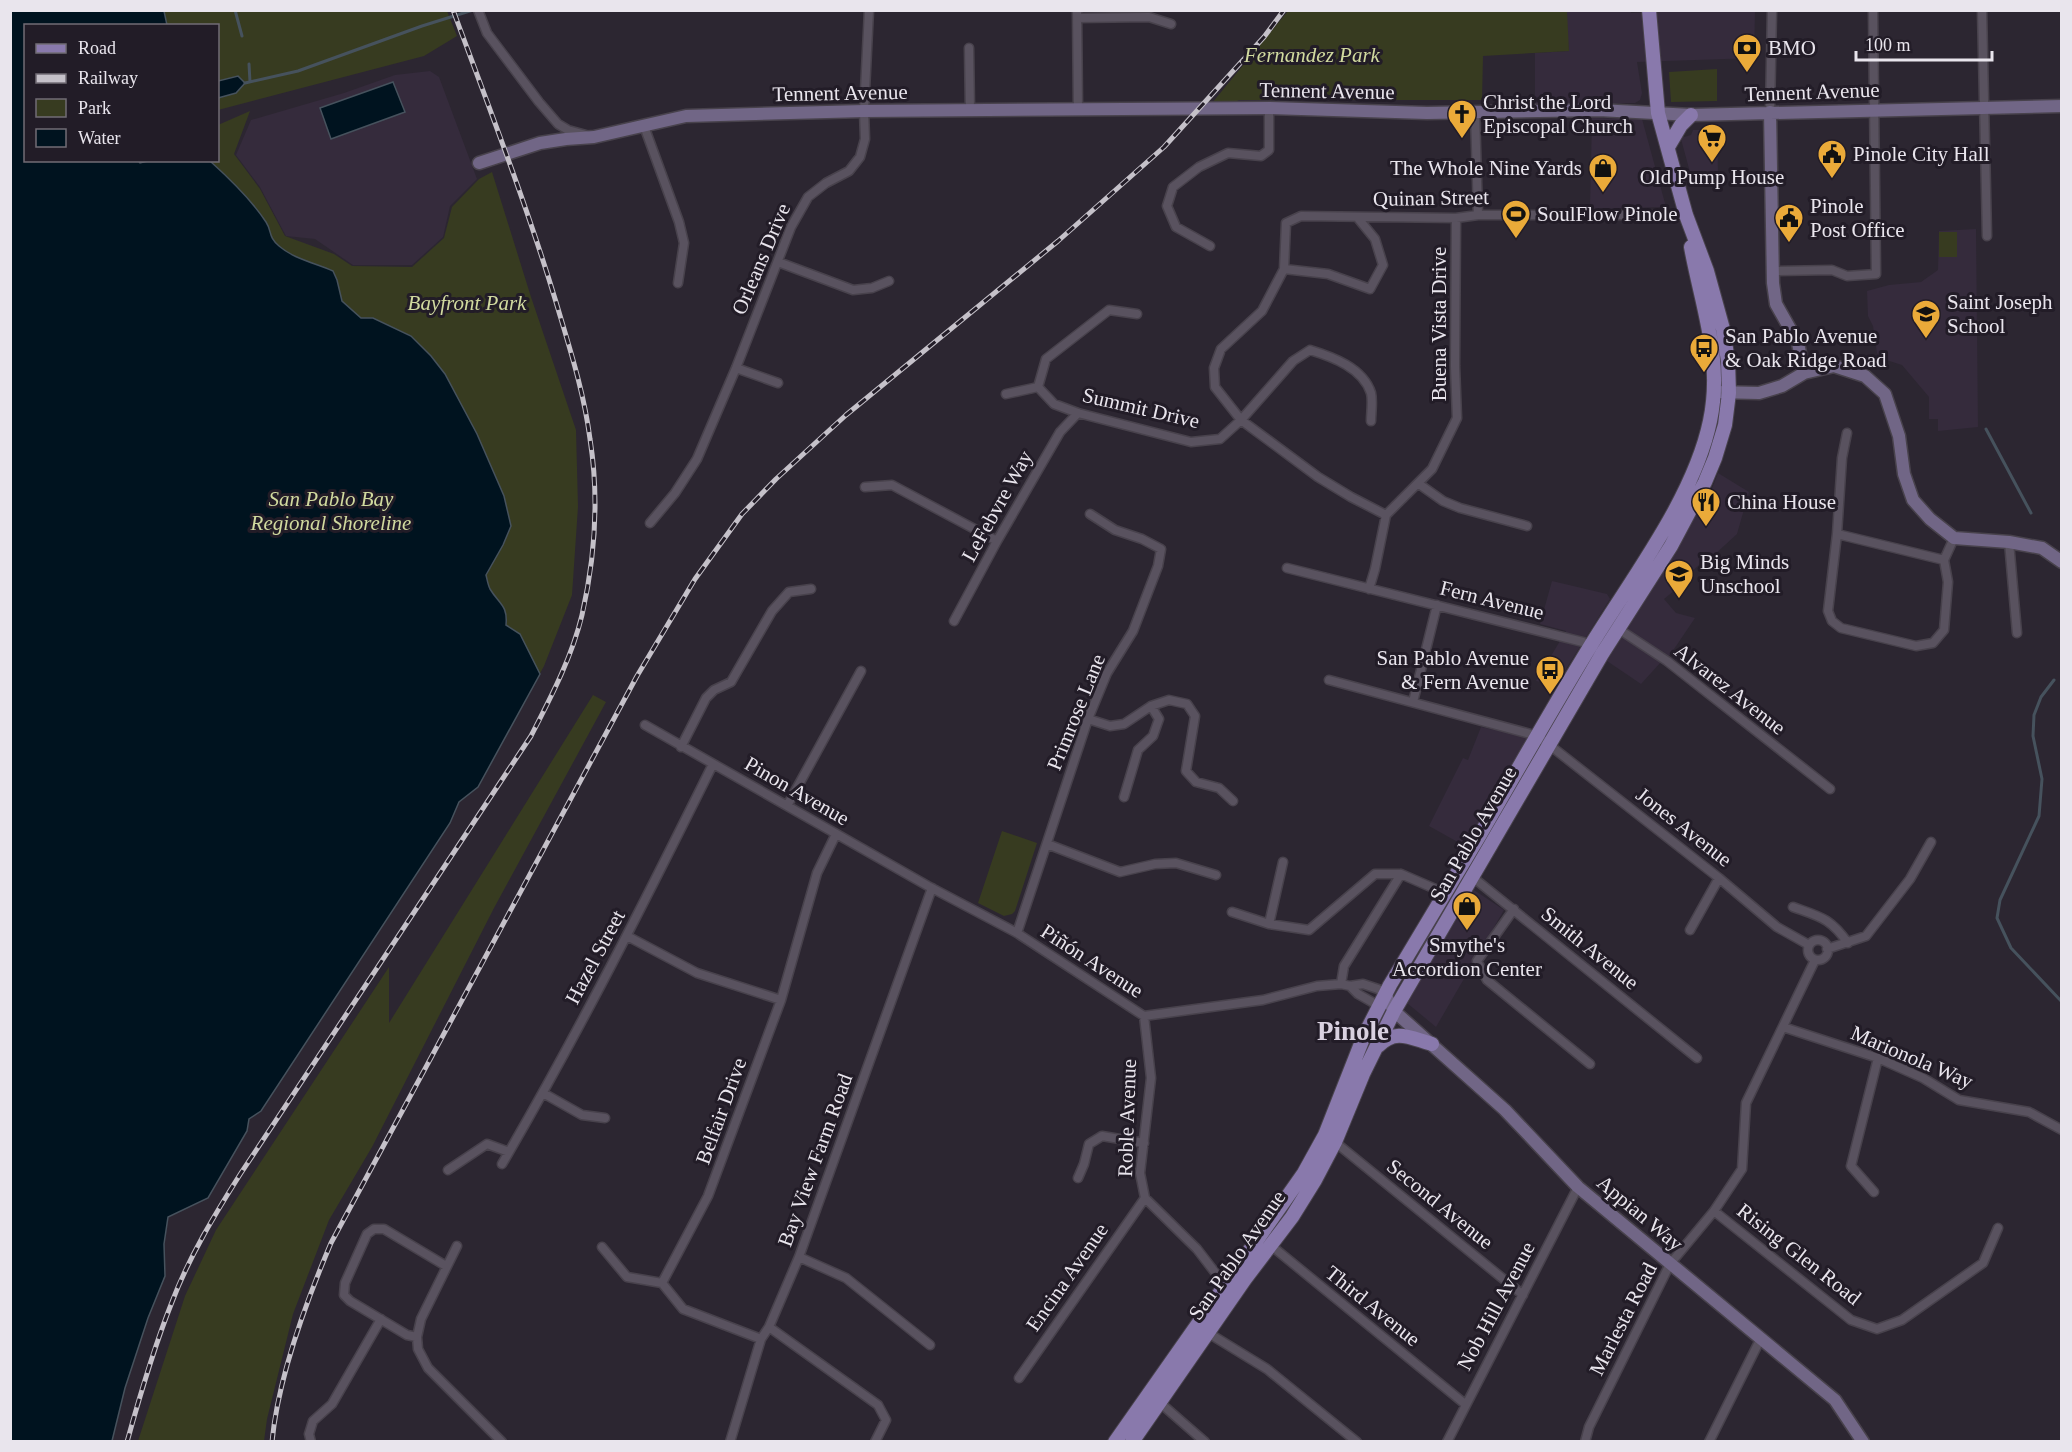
<svg xmlns="http://www.w3.org/2000/svg" width="2072" height="1452" viewBox="0 0 2072 1452" font-family="'Times New Roman',serif">
  <style>
    .built { fill: #352b3c }
    .green { fill: #373b20 }
    .water { fill: #00131f; stroke: #46525d; stroke-width: 1.5 }
    .lines { fill: none; stroke-linecap: round; stroke-linejoin: round }
    .stream { stroke: #46525d; stroke-width: 3 }
    .street-casing { stroke: #48424c; stroke-width: 11 }
    .secondary-casing { stroke: #48424c; stroke-width: 15 }
    .primary-casing { stroke: #48424c; stroke-width: 16 }
    .street { stroke: #59525f; stroke-width: 8 }
    .secondary { stroke: #716686; stroke-width: 12 }
    .primary { stroke: #8979ac; stroke-width: 14 }
    .rail-casing { stroke: #c5c1c9; stroke-width: 5 }
    .rail { stroke: #221c27; stroke-width: 3; stroke-dasharray: 9; stroke-linecap: butt }
    .labels { text-anchor: middle; stroke-width: 6; stroke-linejoin: round; paint-order: stroke }
    .poi-label { font-size: 21px; fill: #e9e5ed; stroke: #221c27; text-anchor: start }
    .park-label { font-size: 21px; font-style: italic; fill: #d1da9f; stroke: #221c27 }
    .street-label { font-size: 21px; fill: #e9e5ed; stroke: #221c27 }
    .district-label { font-size: 27px; font-weight: bold; fill: #d9d1e0; stroke: #221c27 }
  </style>
  <rect width="100%" height="100%" fill="#2c2631"/>
  <path class="built" d="M1630 10 1631 13 1665 11H1755L1754 58 1637 62 1642 93 1640 100 1635 103 1535 105V53L1569 51 1565 11Z
    M430 71 439 77 477 179 450 206 443 237 412 265H353L315 239 286 236 260 187 236 155 251 120 344 93 395 75Z
    M1592 118 1642 119 1666 207 1590 209Z
    M1693 130H1717L1718 172H1700L1691 176 1681 139 1682 135 1684 137 1691 135Z
    M1976 229 1978 427 1938 431V419H1929V397L1902 365 1880 358 1877 353 1873 326 1868 316 1867 291 1889 285 1921 282 1938 270 1939 231Z
    M1718 473 1749 492 1737 534 1713 556 1702 562 1681 582V585L1664 599 1676 613 1695 618 1670 655 1661 662 1641 684 1607 661 1711 491Z
    M1552 581 1607 594 1610 599 1556 685 1536 681 1566 631 1540 624Z
    M1481 727 1530 737 1480 823 1470 832 1463 845 1429 826 1463 758 1468 760Z
    M1474 890 1504 910 1436 1027 1407 1003Z"/>
  <path class="green" d="M10 11H447L457 36 424 56 218 110V98L236 93 238 76 218 81V26H26Z
    M1288 11H1567L1569 51 1483 56 1482 100H1239L1231 104 1212 103Z
    M1717 69V101L1671 102 1669 72Z
    M250 111 234 154 260 189 285 236 334 254 352 266 412 267 444 238 452 207 479 179 492 172 531 297 576 430 578 507 572 595 544 666 478 787 459 802 450 823 10 216 134 161 218 160V125Z
    M1939 232H1957V257H1939Z
    M593 695 606 702 494 908 372 1147 329 1220 293 1314 267 1419 264 1441H138L185 1296 216 1230 389 967V1023Z
    M1002 831 1037 843 1015 911 1012 914 1004 916 978 903Z"/>
  <path class="water" d="M10 11H164L167 25 26 26V160H138L140 163 152 160 210 161C230 179 251 199 266 222 272 231 268 237 279 246 294 259 315 263 333 271L337 280 342 301 361 318H373L411 336 431 356 445 374 477 434 504 496 511 526 503 545 486 575C487 579 488 585 490 589 499 604 508 605 506 625L520 634 540 674 478 787 459 802 450 823 261 1111 249 1119 247 1131 208 1198 168 1217 164 1244 165 1276 148 1318 125 1388 112 1441H11Z
    M238 76 245 83 236 93 218 98V81Z
    M393 82 405 112 331 139 320 108Z"/>
  <g class="lines">
    <path class="stream" d="M235 10 242 36
      M249 64 250 82
      M245 83 298 71 422 26 473 10
      M1986 429 2031 513
      M2054 680 2041 697 2034 715 2033 736 2042 779 2039 816 2000 900 1997 918 2011 948 2062 1002"/>
    <g class="street-casing">
      <path id="street" d="M478 10 487 33 539 102 558 124 568 130 586 135
        M1077 10 1078 110
        M1982 10 1987 236
        M1077 18 1149 17 1171 24
        M969 48 970 110
        M1475 112 1478 215
        M1770 112 1772 10
        M644 126 679 222 684 243 678 283
        M1357 217 1375 239 1383 265 1370 289 1328 274 1284 269 1262 311 1221 349 1214 368 1215 387 1241 420 1318 477 1351 497 1386 515
        M1210 246 1176 227 1167 206 1173 187 1199 167 1228 153 1261 156 1269 150V108
        M778 262 853 290 872 288 889 281
        M1284 269 1286 223 1301 216 1456 218 1478 215H1686
        M1773 271 1832 270 1847 276 1876 274 1873 10
        M1137 314 1109 310 1046 359 1038 387 1054 404 1078 413 1191 442 1220 439 1241 420 1293 361 1310 350C1333 357 1363 368 1371 393 1373 401 1371 413 1371 421
        M736 368 778 383
        M1006 394 1038 387
        M1419 484 1443 501 1460 508 1527 526
        M865 487 892 485 997 541
        M1386 515 1432 469 1457 418 1455 366 1456 218
        M650 523 675 493 697 459 736 368 791 227 808 197 826 183 849 171 860 157 865 139 864 111 869 10
        M1837 534 1842 458 1847 433
        M2009 542 2017 633
        M1944 560 1837 534 1828 611 1832 621 1841 628 1916 646 1933 643 1944 630 1948 582 1944 560 1954 538
        M1287 568 1583 642 1602 654
        M1369 589 1375 569 1386 515
        M954 621 997 541 1060 432 1078 413
        M1617 628 1667 661 1830 789
        M1329 680 1538 736 1719 878 1777 927 1809 945
        M1413 702 1437 605
        M1088 719 1110 726 1124 724 1151 706 1169 700 1187 704 1195 716 1186 771 1196 782 1219 788 1233 801
        M645 725 928 886 1017 933 1144 1016 1263 1000 1317 986 1341 984 1350 986 1363 984 1378 989 1385 994
        M681 747 706 698 714 690 731 682 772 611 789 592 811 589
        M1124 797 1138 750 1153 736 1159 719 1151 706
        M787 806 861 671
        M1047 844 1120 872 1155 864 1176 863 1216 875
        M1470 875 1697 1058
        M1793 907C1821 917 1830 918 1848 943
        M1514 909 1477 961 1487 980 1590 1064
        M1232 912 1269 924 1309 930 1375 874H1401L1447 894
        M1269 924 1283 862
        M1690 930 1719 878
        M1017 933 1088 719 1107 673 1133 631 1158 566 1161 549 1142 539 1115 530 1090 514
        M627 936 697 973 781 1000
        M1808 950a10 10 0 1 1 20 0a10 10 0 1 1-20 0Z
        M1827 949 1866 936 1910 879 1931 842
        M1341 984 1344 966 1401 874
        M1350 986 1358 994 1379 1006
        M1144 1016 1151 1078 1140 1173 1145 1198 1197 1249 1217 1275 1229 1286
        M1783 1027 1878 1058 1923 1078 1959 1100 2029 1112 2062 1130
        M543 1093 582 1115 605 1118
        M1335 1142 1523 1295
        M502 1164C578 1034 646 899 713 764
        M448 1170 487 1144 509 1152
        M1078 1178 1084 1164 1089 1144 1102 1136 1144 1143
        M1874 1192 1851 1166 1878 1058
        M1714 1211 1851 1320 1877 1329 1902 1320 1983 1263 1998 1228
        M1268 1243 1465 1404
        M457 1246 421 1319 417 1337 418 1349 428 1368 502 1442
        M602 1247 627 1277 662 1283
        M799 1257 846 1278 930 1345
        M662 1283 708 1196 781 1000 817 873 836 834
        M662 1283 683 1309 761 1339
        M769 1327 878 1405 886 1420 875 1442
        M1205 1331 1267 1369 1357 1442
        M417 1337 407 1335 350 1301 344 1295 345 1283 367 1234 374 1229H384L446 1266
        M1019 1378 1145 1198
        M1158 1401 1205 1442
        M311 1442 309 1434 313 1421 332 1404 381 1319
        M730 1442 761 1339 769 1327 799 1257 932 888
        M1447 1442 1578 1187
        M1585 1442 1589 1427 1670 1264 1714 1211 1742 1169 1746 1103 1815 960
        M1709 1442 1760 1340"/>
    </g>
    <g class="secondary-casing">
      <path id="secondary" d="M1770 112 1773 283 1776 304 1798 343 1804 373
        M479 163 540 143 566 139 594 137 686 116 864 111 1269 108 1427 113 1599 110 1691 115 2062 106
        M1715 392 1759 393 1782 386 1804 373 1834 366 1865 376 1885 394 1899 436 1904 474 1913 500 1930 519 1954 538 2009 542 2042 548 2062 562
        M1385 994 1394 1011 1505 1110 1578 1187 1835 1400 1863 1442"/>
    </g>
    <g class="primary-casing">
      <path id="primary" d="M1668 147 1681 125 1691 115
        M1378 1046C1396 1028 1410 1038 1432 1044
        M1115 1442 1304 1173 1325 1135 1364 1036 1390 985C1420 934 1451 884 1481 833 1517 771 1553 707 1591 645 1632 578 1694 498 1710 421 1723 359 1702 307 1691 247
        M1132 1442 1245 1279 1292 1217 1315 1180 1335 1142 1363 1074 1394 1011 1602 654 1671 546 1705 482 1715 458 1725 425 1729 393 1728 361 1723 329 1707 271 1686 215 1658 113 1649 10"/>
    </g>
    <use href="#street" class="street"/>
    <use href="#secondary" class="secondary"/>
    <use href="#primary" class="primary"/>
    <g class="rail-casing">
      <path id="rail" d="M127 1442C140 1395 154 1347 172 1302 189 1257 215 1214 241 1173L531 736C551 697 572 657 582 615 595 558 599 496 590 439 584 392 569 346 556 302 526 203 489 107 453 10
        M272 1442C278 1377 306 1302 331 1243L637 676 695 579 742 514 776 479 846 415 1058 241 1164 147 1264 37 1284 10"/>
    </g>
    <use href="#rail" class="rail"/>
  </g>
  <defs>
    <g id="bank-pin" transform="scale(1.5)"><path d="M0 17L-7.5 6A9.5 9.5 0 1 1 7.5 6Z" fill="#eaaa39" stroke="#221c27"/><path d="M-6-4H6V4H-6ZM0-2.3a2.3 2.3 0 1 0 0 4.6a2.3 2.3 0 1 0 0-4.6Z" fill="#111"/></g>
    <g id="church-pin" transform="scale(1.5)"><path d="M0 17L-7.5 6A9.5 9.5 0 1 1 7.5 6Z" fill="#eaaa39" stroke="#221c27"/><path d="M-1.2-6h2.4v3.5h3.3v2.4h-3.3V6h-2.4V-.1h-3.3v-2.4h3.3Z" fill="#111"/></g>
    <g id="supermarket-pin" transform="scale(1.5)"><path d="M0 17L-7.5 6A9.5 9.5 0 1 1 7.5 6Z" fill="#eaaa39" stroke="#221c27"/><path d="M-6-5.5h2.5l.6 2H6L4.5 2H-2.5L-4.4-4H-6ZM-1.5 3.2a1.3 1.3 0 1 0 .1 0ZM3 3.2a1.3 1.3 0 1 0 .1 0Z" fill="#111"/></g>
    <g id="civic-pin" transform="scale(1.5)"><path d="M0 17L-7.5 6A9.5 9.5 0 1 1 7.5 6Z" fill="#eaaa39" stroke="#221c27"/><path d="M-.6-6.5H3V-4.5H.6V-3L4-1V1h2V6H-6V1h2V-1L-.6-3ZM-1.2 2.5V6h2.4V2.5Z" fill="#111"/></g>
    <g id="shop-pin" transform="scale(1.5)"><path d="M0 17L-7.5 6A9.5 9.5 0 1 1 7.5 6Z" fill="#eaaa39" stroke="#221c27"/><path d="M-5-2.5h2.3a2.7 3.5 0 0 1 5.4 0H5L5.5 6h-11ZM-1.5-2.5h3a1.5 2.3 0 0 0-3 0Z" fill="#111"/></g>
    <g id="stadium-pin" transform="scale(1.5)"><path d="M0 17L-7.5 6A9.5 9.5 0 1 1 7.5 6Z" fill="#eaaa39" stroke="#221c27"/><path d="M0-5a6.5 5 0 1 0 0 10a6.5 5 0 1 0 0-10ZM-3.5-1.8h7v3.6h-7Z" fill="#111"/></g>
    <g id="school-pin" transform="scale(1.5)"><path d="M0 17L-7.5 6A9.5 9.5 0 1 1 7.5 6Z" fill="#eaaa39" stroke="#221c27"/><path d="M0-5L7-2L0 1L-7-2ZM-4 1L0 2.5L4 1V4Q0 6-4 4Z" fill="#111"/></g>
    <g id="bus-pin" transform="scale(1.5)"><path d="M0 17L-7.5 6A9.5 9.5 0 1 1 7.5 6Z" fill="#eaaa39" stroke="#221c27"/><path d="M-5-6H5V4H4V6H2V4H-2V6H-4V4H-5ZM-3.5-4V0h7V-4ZM-3.5 1.2v1.5H-2V1.2ZM2 1.2v1.5H3.5V1.2Z" fill="#111"/></g>
    <g id="restaurant-pin" transform="scale(1.5)"><path d="M0 17L-7.5 6A9.5 9.5 0 1 1 7.5 6Z" fill="#eaaa39" stroke="#221c27"/><path d="M-5-6h1v4h1v-4h1v4h1v-4h1v5L-1.5 .5V6h-2V.5L-5-1ZM5-6V6H3V1.5H1.5Q1.5-4 5-6Z" fill="#111"/></g>
  </defs>
  <g fill-rule="evenodd">
    <use href="#bank-pin" x="1747" y="48"/>
    <use href="#church-pin" x="1462" y="114"/>
    <use href="#supermarket-pin" x="1712" y="138"/>
    <use href="#civic-pin" x="1832" y="154"/>
    <use href="#shop-pin" x="1603" y="168"/>
    <use href="#stadium-pin" x="1516" y="214"/>
    <use href="#civic-pin" x="1789" y="218"/>
    <use href="#school-pin" x="1926" y="314"/>
    <use href="#bus-pin" x="1704" y="348"/>
    <use href="#restaurant-pin" x="1706" y="502"/>
    <use href="#school-pin" x="1679" y="574"/>
    <use href="#bus-pin" x="1550" y="670"/>
    <use href="#shop-pin" x="1467" y="906"/>
  </g>
  <g class="labels">
    <g class="poi-label">
      <text x="1768" y="55">BMO</text>
      <text x="1483" y="109">Christ the Lord<tspan x="1483" dy="24">Episcopal Church</tspan></text>
      <text x="1853" y="161">Pinole City Hall</text>
      <text x="1582" y="175" text-anchor="end">The Whole Nine Yards</text>
      <text x="1712" y="184" text-anchor="middle">Old Pump House</text>
      <text x="1810" y="213">Pinole<tspan x="1810" dy="24">Post Office</tspan></text>
      <text x="1537" y="221">SoulFlow Pinole</text>
      <text x="1947" y="309">Saint Joseph<tspan x="1947" dy="24">School</tspan></text>
      <text x="1725" y="343">San Pablo Avenue<tspan x="1725" dy="24">&amp; Oak Ridge Road</tspan></text>
      <text x="1727" y="509">China House</text>
      <text x="1700" y="569">Big Minds<tspan x="1700" dy="24">Unschool</tspan></text>
      <text x="1529" y="665" text-anchor="end">San Pablo Avenue<tspan x="1529" dy="24">&amp; Fern Avenue</tspan></text>
      <text x="1467" y="952" text-anchor="middle">Smythe's<tspan x="1467" dy="24">Accordion Center</tspan></text>
    </g>
    <g class="park-label">
      <text x="1312" y="62">Fernandez Park</text>
      <text x="467" y="310">Bayfront Park</text>
      <text x="331" y="506">San Pablo Bay<tspan x="331" dy="24">Regional Shoreline</tspan></text>
    </g>
    <g class="street-label">
      <text transform="translate(1327 91) rotate(1)" y="7">Tennent Avenue</text>
      <text transform="translate(1812 92) rotate(-2)" y="7">Tennent Avenue</text>
      <text transform="translate(840 93) rotate(-1)" y="7">Tennent Avenue</text>
      <text transform="translate(1431 198) rotate(-1)" y="7">Quinan Street</text>
      <text transform="translate(761 259) rotate(-67)" y="7">Orleans Drive</text>
      <text transform="translate(1439 324) rotate(-90)" y="7">Buena Vista Drive</text>
      <text transform="translate(1141 408) rotate(13)" y="7">Summit Drive</text>
      <text transform="translate(997 506) rotate(-61)" y="7">LeFebvre Way</text>
      <text transform="translate(1492 600) rotate(14)" y="7">Fern Avenue</text>
      <text transform="translate(1730 689) rotate(38)" y="7">Alvarez Avenue</text>
      <text transform="translate(1076 712) rotate(-68)" y="7">Primrose Lane</text>
      <text transform="translate(797 791) rotate(30)" y="7">Pinon Avenue</text>
      <text transform="translate(1684 827) rotate(38)" y="7">Jones Avenue</text>
      <text transform="translate(1473 834) rotate(-60)" y="7">San Pablo Avenue</text>
      <text transform="translate(1590 948) rotate(39)" y="7">Smith Avenue</text>
      <text transform="translate(595 957) rotate(-62)" y="7">Hazel Street</text>
      <text transform="translate(1092 961) rotate(33)" y="7">Piñón Avenue</text>
      <text transform="translate(1912 1057) rotate(23)" y="7">Marionola Way</text>
      <text transform="translate(721 1111) rotate(-70)" y="7">Belfair Drive</text>
      <text transform="translate(1127 1118) rotate(-88)" y="7">Roble Avenue</text>
      <text transform="translate(815 1160) rotate(-70)" y="7">Bay View Farm Road</text>
      <text transform="translate(1440 1204) rotate(39)" y="7">Second Avenue</text>
      <text transform="translate(1640 1213) rotate(40)" y="7">Appian Way</text>
      <text transform="translate(1799 1254) rotate(38)" y="7">Rising Glen Road</text>
      <text transform="translate(1237 1255) rotate(-55)" y="7">San Pablo Avenue</text>
      <text transform="translate(1067 1277) rotate(-55)" y="7">Encina Avenue</text>
      <text transform="translate(1373 1306) rotate(39)" y="7">Third Avenue</text>
      <text transform="translate(1496 1306) rotate(-62)" y="7">Nob Hill Avenue</text>
      <text transform="translate(1623 1319) rotate(-63)" y="7">Marlesta Road</text>
    </g>
    <g class="district-label">
      <text x="1353" y="1040">Pinole</text>
    </g>
  </g>
  <rect width="2072" height="1452" fill="none" stroke="#e9e5ed" stroke-width="24"/>
  <rect x="24" y="24" width="195" height="138" fill="#221c27" stroke="#726c76" stroke-width="1.5"/>
  <rect x="36" y="44" width="30" height="9" fill="#8979ac" stroke="#726c76" stroke-width="1.5"/>
  <text x="78" y="54" font-size="18" fill="#e9e5ed">Road</text>
  <rect x="36" y="74" width="30" height="9" fill="#c5c1c9" stroke="#726c76" stroke-width="1.5"/>
  <text x="78" y="84" font-size="18" fill="#e9e5ed">Railway</text>
  <rect x="36" y="99" width="30" height="18" fill="#373b20" stroke="#726c76" stroke-width="1.5"/>
  <text x="78" y="114" font-size="18" fill="#e9e5ed">Park</text>
  <rect x="36" y="129" width="30" height="18" fill="#00131f" stroke="#726c76" stroke-width="1.5"/>
  <text x="78" y="144" font-size="18" fill="#e9e5ed">Water</text>
  <path d="M1856 51v9h136v-9" fill="none" stroke="#e9e5ed" stroke-width="3"/>
  <text x="1865" y="51" font-size="18" fill="#e9e5ed" stroke="#221c27" stroke-width="4.5" paint-order="stroke">100 m</text>
</svg>
